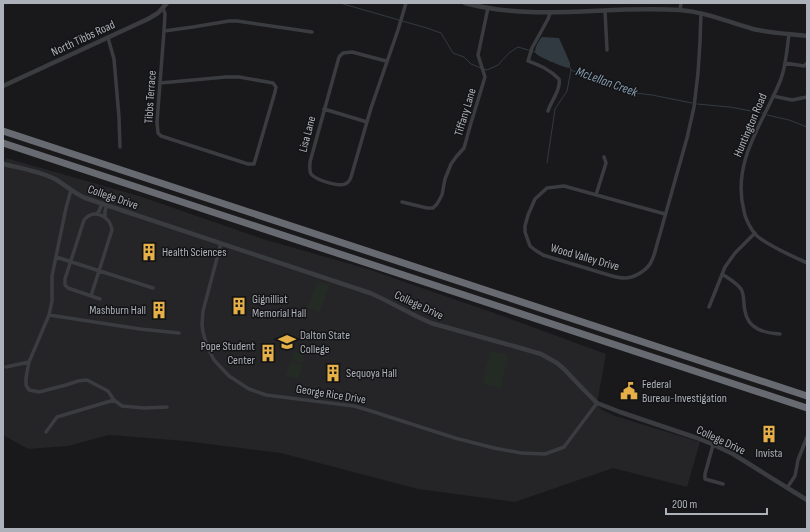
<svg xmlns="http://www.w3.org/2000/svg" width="810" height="532" viewBox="0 0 810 532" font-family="'Sofia Sans Condensed',sans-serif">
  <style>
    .built { fill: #252528 }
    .green { fill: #242b25 }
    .water { fill: #323a41 }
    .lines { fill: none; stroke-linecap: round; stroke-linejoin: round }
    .stream { stroke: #323a41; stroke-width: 1 }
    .minor { stroke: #3b3c40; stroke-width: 3.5 }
    .tertiary { stroke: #3b3c40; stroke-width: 4.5 }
    .motorway { stroke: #676a71; stroke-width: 7 }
    .labels { text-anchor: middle; stroke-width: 3; stroke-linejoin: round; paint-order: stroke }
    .street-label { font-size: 12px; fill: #adb1ba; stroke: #141416 }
    .poi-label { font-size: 12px; fill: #adb1ba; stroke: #141416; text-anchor: start }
    .water-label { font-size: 13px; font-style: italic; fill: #879eb2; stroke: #141416 }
  </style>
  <rect width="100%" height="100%" fill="#19191b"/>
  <path class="built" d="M6 158 139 196 263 239 371 270 416 286 500 315 606 354 597 403 599 407 604 411 615 416 700 442 687 487 613 468 515 502 418 489 281 453 185 441 109 435 68 446 28 449 3 435V164Z"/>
  <path class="green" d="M317 281 329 285 320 312 308 308Z
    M294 351 305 355 302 363 292 359Z
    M490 351 508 355 501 388 483 384Z
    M290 362 302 365 298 379 286 376Z"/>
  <path class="water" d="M542 37 559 38 570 63V66L569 68C563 67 535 56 535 52 535 47 539 40 542 37Z"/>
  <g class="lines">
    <path class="stream" d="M340 3 399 20
      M3 4 13 3
      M402 21 427 28 441 33 453 53 464 57 471 64 481 68
      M570 67 571 70 613 86 635 93 652 95 692 103
      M484 69 487 70 498 65 509 53 518 47 535 52
      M697 104 730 107 762 113
      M767 115 789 120 807 127
      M547 163 555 109 567 91 571 70"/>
    <path class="minor" d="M680 10 681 3
      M605 11 607 50
      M164 31 193 27 229 21H237L312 32
      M789 34C787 49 786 65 781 79 764 122 731 161 744 211 745 218 751 230 756 235 769 247 791 255 807 263
      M108 38 114 59 119 117 120 147
      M386 61 352 52 343 53 339 57 310 162C310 166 309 170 311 174 316 180 338 187 345 184 348 183 350 180 351 177L371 108 398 30 406 3
      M785 63 804 66 807 63
      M160 83 226 77H239L273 83 276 87 275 92 254 164H248L161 136 158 133 157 122 164 31 165 14 163 8
      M773 96 792 100 807 97
      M324 109 367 122
      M548 111C551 101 561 90 559 79 549 69 541 66 528 61L532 48 548 19 550 13
      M71 190 66 208 52 276V301L49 315 29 362 26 378V385L29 390 39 392 66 385 78 381 87 380 108 391 114 400 122 406 144 408 167 407
      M596 195 606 163 604 157
      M402 202 427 208H433L437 204 442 195 445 179 451 164 456 157 464 148 471 123 485 77 478 55 488 8
      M97 214 99 211 102 204
      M665 214 564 186 547 188 535 199 528 215 525 226V232L530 246 535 250 543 255 612 276C616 277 620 278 624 278 635 278 648 270 652 260 654 256 655 252 656 248L687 138 694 107 698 73 700 42 701 13
      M105 218V211L107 205
      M221 243 203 311 202 325 203 332 207 346 214 360 229 376 249 389 266 395 354 406 371 411 455 438 494 448 521 453 545 454 564 447 597 403
      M56 257 153 288
      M722 274C728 278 737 283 741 289 745 296 743 304 745 311 748 329 764 333 780 334
      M91 296 112 230C110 216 94 208 84 220L65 279V285L68 288 100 299
      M709 307 725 267 735 253 755 233
      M49 315 140 329 179 333
      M6 367 29 362
      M46 432 57 417 114 400
      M713 445 705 474V479L723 484
      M787 488 795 476 798 460 807 437"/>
    <path class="tertiary" d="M465 3C535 22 608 5 680 10 706 12 728 22 753 29 770 33 789 34 807 36
      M3 86 148 19 158 13 167 3
      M3 164C20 168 39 171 55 179 65 185 74 193 85 198L370 293C391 302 410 314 431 323L517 347 541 354 557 363 564 369 583 389 597 403 620 412 697 438 712 444 733 454 807 500"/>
    <path class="motorway" d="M3 131 807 396
      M3 143 807 408"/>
  </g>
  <defs>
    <g id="building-bare" transform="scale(1.38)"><path d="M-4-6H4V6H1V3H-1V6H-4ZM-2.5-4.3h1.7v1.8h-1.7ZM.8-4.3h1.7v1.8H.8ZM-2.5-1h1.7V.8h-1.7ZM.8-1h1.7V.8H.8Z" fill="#e5b048" stroke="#141416" stroke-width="2.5" paint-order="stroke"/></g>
    <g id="university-bare" transform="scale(1.38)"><path d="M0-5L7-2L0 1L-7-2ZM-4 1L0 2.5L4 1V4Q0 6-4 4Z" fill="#e5b048" stroke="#141416" stroke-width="2.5" paint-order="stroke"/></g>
    <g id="civic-bare" transform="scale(1.38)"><path d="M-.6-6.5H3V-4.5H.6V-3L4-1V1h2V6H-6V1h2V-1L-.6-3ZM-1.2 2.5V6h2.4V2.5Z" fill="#e5b048" stroke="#141416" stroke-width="2.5" paint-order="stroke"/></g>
  </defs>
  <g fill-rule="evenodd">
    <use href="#building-bare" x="149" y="252"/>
    <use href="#building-bare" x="239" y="306"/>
    <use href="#building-bare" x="159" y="310"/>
    <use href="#university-bare" x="287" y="342"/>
    <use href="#building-bare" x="268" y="353"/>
    <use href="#building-bare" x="333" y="373"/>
    <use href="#civic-bare" x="629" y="391"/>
    <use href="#building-bare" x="769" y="434"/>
  </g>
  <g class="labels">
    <g class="street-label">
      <text transform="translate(83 38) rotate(-25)" y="4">North Tibbs Road</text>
      <text transform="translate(150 97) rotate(-86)" y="4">Tibbs Terrace</text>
      <text transform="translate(465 112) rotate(-73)" y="4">Tiffany Lane</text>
      <text transform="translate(750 125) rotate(-67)" y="4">Huntington Road</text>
      <text transform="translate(307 134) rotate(-75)" y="4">Lisa Lane</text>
      <text transform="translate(113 197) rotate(19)" y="4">College Drive</text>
      <text transform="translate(585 257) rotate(16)" y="4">Wood Valley Drive</text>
      <text transform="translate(419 305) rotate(25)" y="4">College Drive</text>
      <text transform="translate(331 394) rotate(9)" y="4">George Rice Drive</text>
      <text transform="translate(721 440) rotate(25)" y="4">College Drive</text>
    </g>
    <g class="poi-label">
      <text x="162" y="256">Health Sciences</text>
      <text x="252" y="303">Gignilliat<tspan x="252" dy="14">Memorial Hall</tspan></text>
      <text x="146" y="314" text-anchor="end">Mashburn Hall</text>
      <text x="300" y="339">Dalton State<tspan x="300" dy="14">College</tspan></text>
      <text x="255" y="350" text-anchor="end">Pope Student<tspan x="255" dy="14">Center</tspan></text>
      <text x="346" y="377">Sequoya Hall</text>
      <text x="642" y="388">Federal<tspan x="642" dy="14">Bureau-Investigation</tspan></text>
      <text x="769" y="457" text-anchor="middle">Invista</text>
    </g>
    <g class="water-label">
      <text transform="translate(607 81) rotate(20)" y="5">McLellan Creek</text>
    </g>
  </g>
  <rect width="810" height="532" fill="none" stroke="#adb1ba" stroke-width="8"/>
  <path d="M666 508v6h101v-6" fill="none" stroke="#adb1ba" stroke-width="2"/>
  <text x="672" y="508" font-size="12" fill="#adb1ba" stroke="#141416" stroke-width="3" paint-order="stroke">200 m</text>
</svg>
